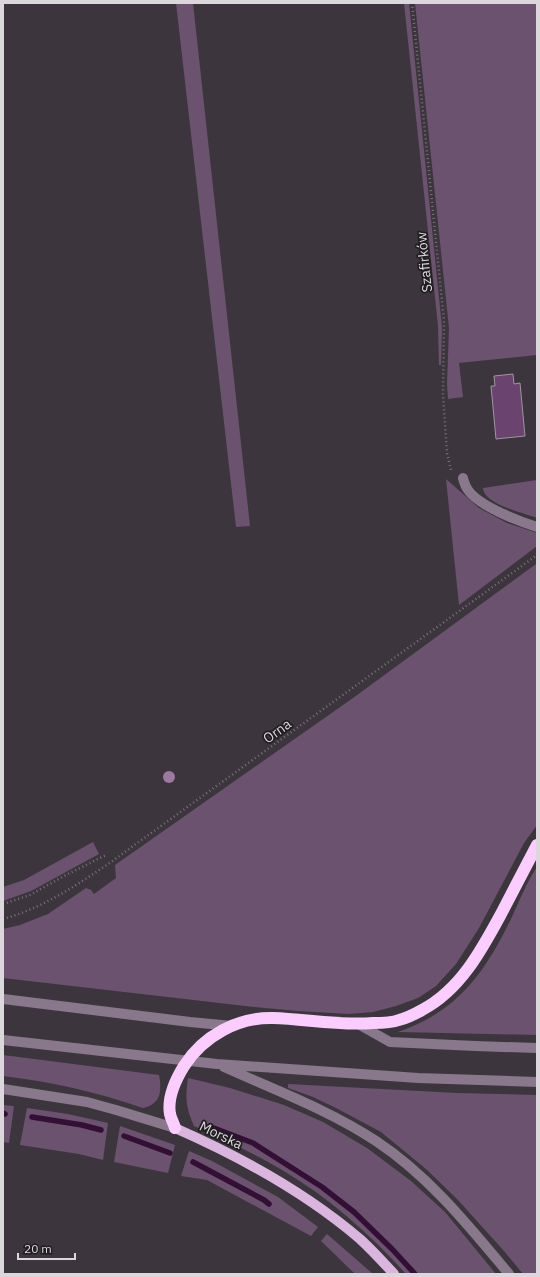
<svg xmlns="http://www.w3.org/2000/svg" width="540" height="1277" viewBox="0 0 540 1277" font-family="'IBM Plex Sans',sans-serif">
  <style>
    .green { fill: #6b526e }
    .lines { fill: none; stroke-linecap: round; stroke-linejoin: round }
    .stream { stroke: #330f36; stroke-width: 5.5 }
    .building { fill: #6a436e; stroke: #9f95a0 }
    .path { stroke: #787279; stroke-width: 2.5; stroke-dasharray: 1 3; stroke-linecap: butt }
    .minor { stroke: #89778b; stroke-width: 10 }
    .major { stroke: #dab5de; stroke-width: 10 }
    .highway { stroke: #facdfe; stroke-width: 12 }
    .tree { fill: #9d78a0 }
    .labels { text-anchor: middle; stroke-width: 3.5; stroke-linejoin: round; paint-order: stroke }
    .street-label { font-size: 14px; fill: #dcd7dd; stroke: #211e22 }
  </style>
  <rect width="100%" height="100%" fill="#3d353e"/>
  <path class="green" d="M176 3H193L250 526 236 527Z
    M404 3H409L442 327 441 365H439L438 326Z
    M415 3H537V355L459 363 463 397 448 399 447 384 449 328Z
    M446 479 479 508 507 523 537 533V546L459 605Z
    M537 480V518C523 513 484 504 483 488Z
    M536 564 537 825 524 843 479 928 456 964 436 986 418 998 396 1006 373 1012 349 1014 298 1011 254 1007 3 978V929L20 925 48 914 86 888 91 890 94 894 116 878 115 865 353 698Z
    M93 842 99 854 31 891 3 901V887L24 880Z
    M537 867V1035L398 1032C458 1011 484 974 511 919 519 902 526 883 537 867Z
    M3 1055 159 1075C162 1091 161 1104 143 1108 96 1092 53 1082 3 1076Z
    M188 1078 230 1088 284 1105 323 1122 367 1148 411 1181 445 1212 496 1274H406C370 1234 328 1197 282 1170 254 1153 224 1140 194 1126 186 1108 185 1098 188 1078Z
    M288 1084 457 1093 537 1095V1274H523L504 1251 458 1200 426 1169 381 1132 336 1108 313 1097 288 1088Z
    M3 1105 14 1106 9 1143 3 1142Z
    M27 1108 68 1114 108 1123 103 1160 79 1154 20 1145Z
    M120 1126 175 1145 168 1173 114 1162Z
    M189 1151 212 1161 278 1197 318 1227 311 1236 207 1180 181 1176Z
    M327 1234 373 1274H355L321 1241Z"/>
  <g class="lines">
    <path class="stream" d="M3 1113 5 1114
      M32 1117 82 1125 101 1130
      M211 1127 253 1143 322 1187 354 1212 392 1249 415 1274
      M124 1136 170 1153
      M193 1162 264 1200 269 1204"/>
  </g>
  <path class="building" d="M513 374 514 384 520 383 525 436 496 439 491 386H495L494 376Z"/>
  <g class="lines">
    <path class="path" d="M412 3 444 321 443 394 447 453 451 470
      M3 904 30 895 66 875 106 855
      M3 919C43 908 77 885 111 862L537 555"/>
    <path class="minor" d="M463 478C464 482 465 486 468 490 479 506 518 521 537 527
      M3 999 190 1022 232 1026
      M358 1024 390 1042 475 1046 537 1048
      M3 1040 217 1064 418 1078 537 1082
      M224 1067C275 1090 329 1110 376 1141 429 1176 469 1226 509 1274
      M3 1089 87 1102 116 1110 175 1128"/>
    <path class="major" d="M175 1128C241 1157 305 1192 360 1239 372 1250 383 1262 394 1274"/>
    <path class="highway" d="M175 1128C174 1124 171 1119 170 1114 167 1097 176 1079 184 1066 203 1036 238 1017 273 1018 306 1019 339 1026 373 1023 381 1023 391 1023 399 1020 407 1018 415 1014 422 1010 460 990 481 951 501 914 513 891 525 868 537 845"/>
  </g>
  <circle class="tree" cx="169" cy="777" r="6"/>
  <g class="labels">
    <g class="street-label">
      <text transform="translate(424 262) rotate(-96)" y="5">Szafirków</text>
      <text transform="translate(277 731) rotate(-36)" y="5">Orna</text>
      <text transform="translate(221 1135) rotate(26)" y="5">Morska</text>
    </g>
  </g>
  <rect width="540" height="1277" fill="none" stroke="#dcd7dd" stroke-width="8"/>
  <path d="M18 1253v6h57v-6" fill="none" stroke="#dcd7dd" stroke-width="2"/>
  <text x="24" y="1253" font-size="12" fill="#dcd7dd" stroke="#211e22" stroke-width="3" paint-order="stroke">20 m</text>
</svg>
